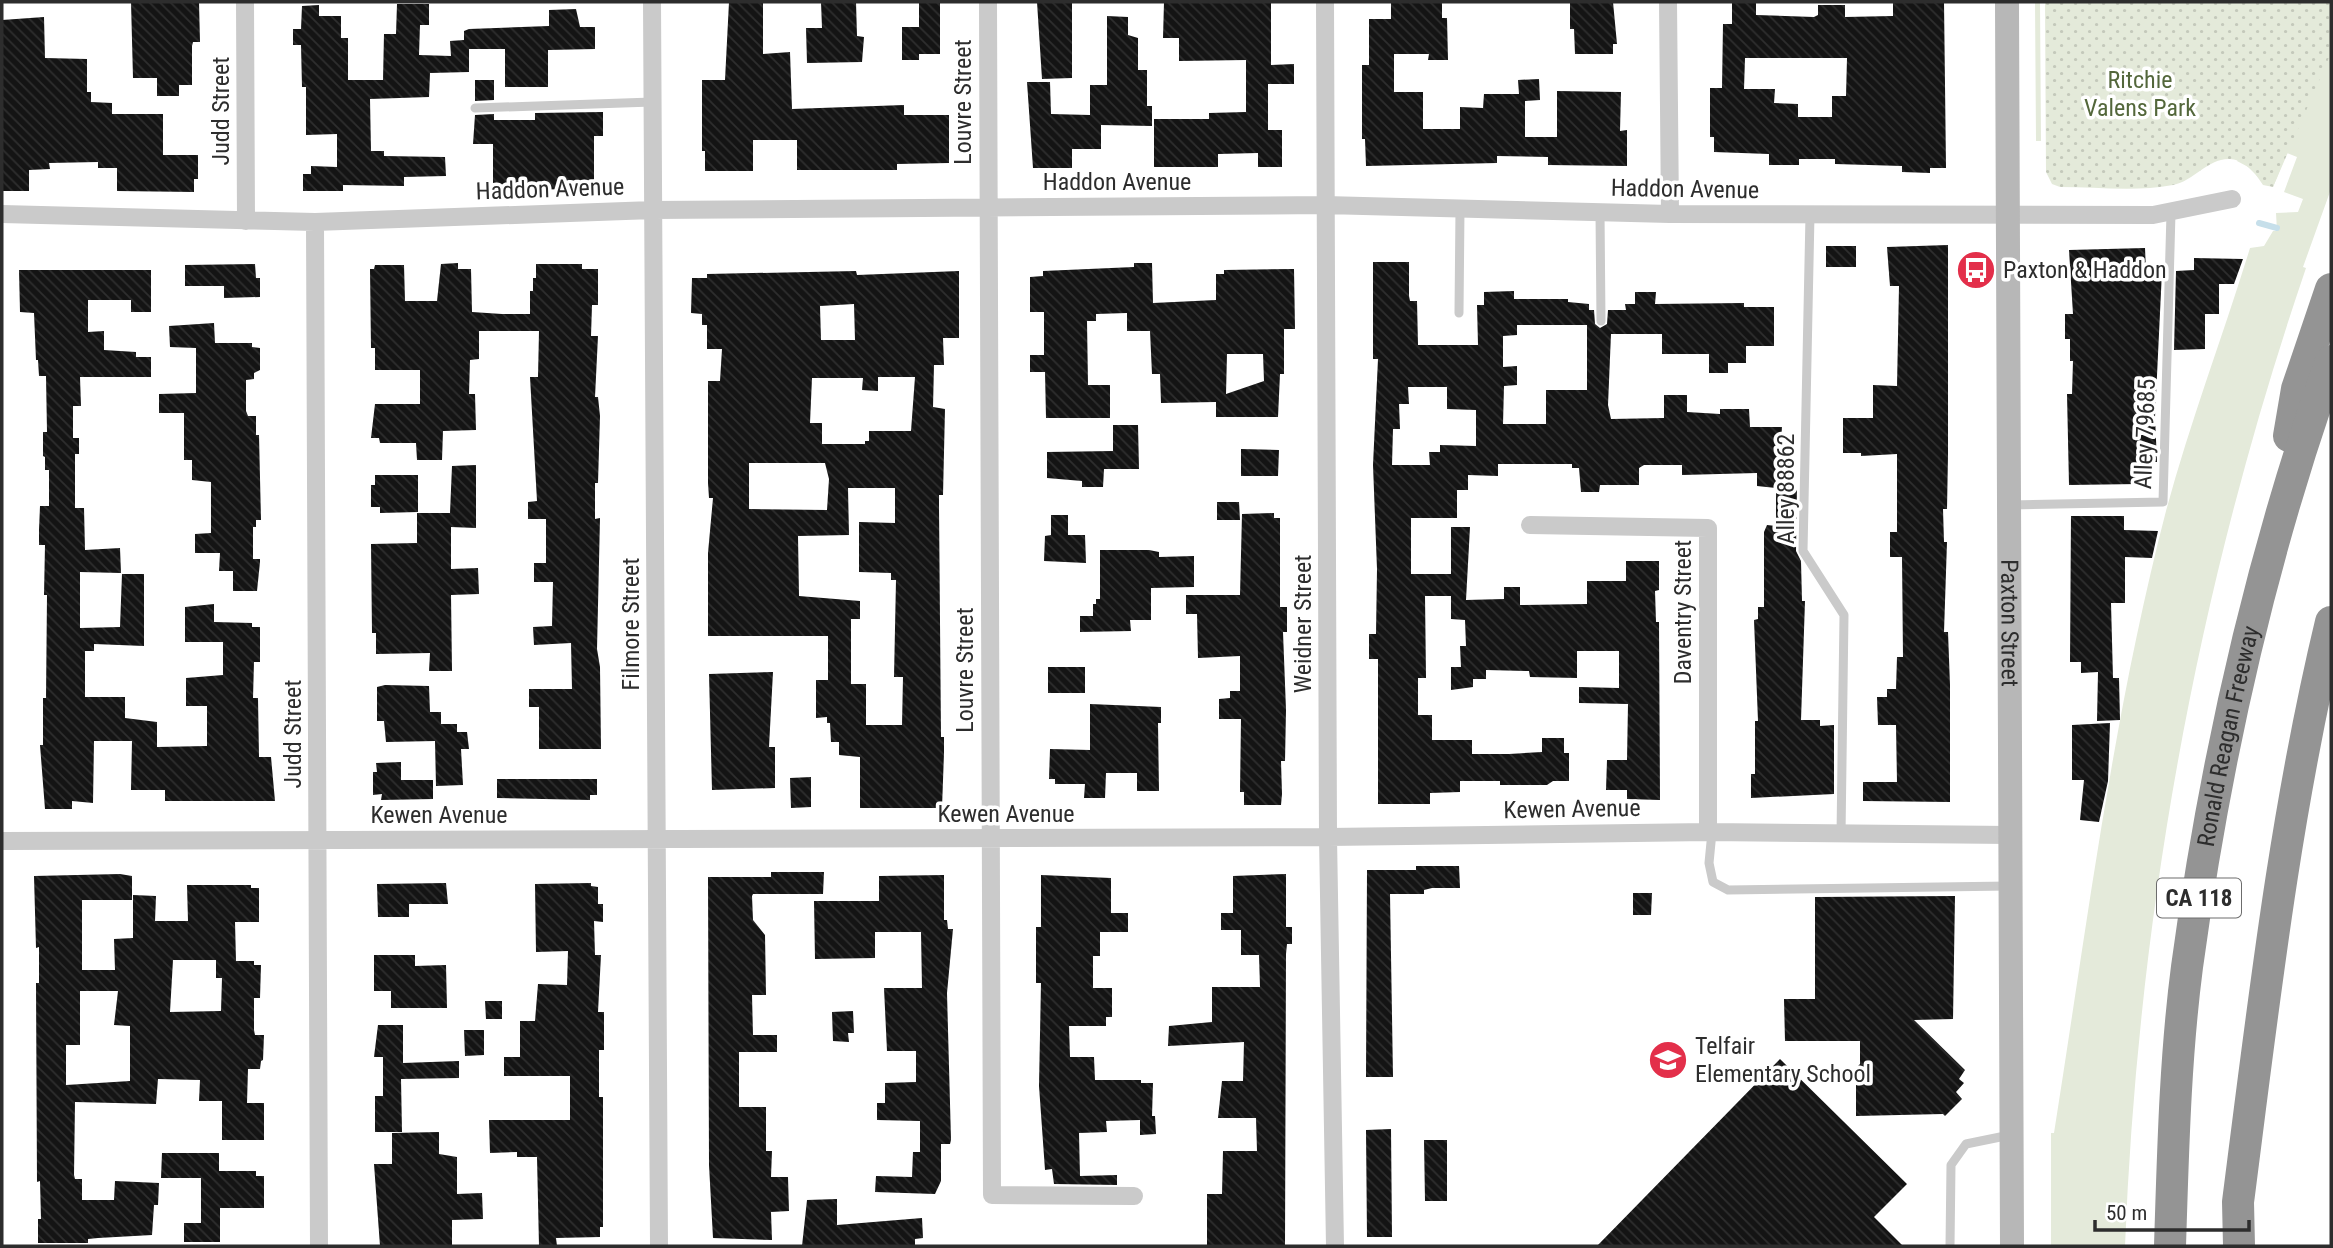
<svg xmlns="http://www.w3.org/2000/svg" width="2333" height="1248" viewBox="0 0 2333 1248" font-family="'Roboto Condensed',sans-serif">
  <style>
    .green { fill: #e4eada }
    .park { fill: url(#park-dots) }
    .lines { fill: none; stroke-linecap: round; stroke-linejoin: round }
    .stream { stroke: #c6dfea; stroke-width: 6 }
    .building { fill: url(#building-back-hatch); fill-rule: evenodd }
    .lane { stroke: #cacaca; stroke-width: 9 }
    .street { stroke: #cacaca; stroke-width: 18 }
    .secondary { stroke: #b7b7b7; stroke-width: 24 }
    .highway { stroke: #949494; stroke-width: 32 }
    .labels { text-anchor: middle; stroke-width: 7; stroke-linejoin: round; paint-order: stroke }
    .shield { fill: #fff; stroke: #6c6c6c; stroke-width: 2 }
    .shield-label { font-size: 23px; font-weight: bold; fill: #2d2d2d }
    .park-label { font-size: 24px; fill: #53673b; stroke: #fff }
    .street-label { font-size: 24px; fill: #2d2d2d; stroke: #fff }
    .poi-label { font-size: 24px; fill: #2d2d2d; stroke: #fff; text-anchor: start }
  </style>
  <defs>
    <pattern id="park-dots" width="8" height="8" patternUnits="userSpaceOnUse" patternTransform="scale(1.75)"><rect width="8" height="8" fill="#e4eada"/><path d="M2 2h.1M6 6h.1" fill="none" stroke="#c4c9bb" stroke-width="1.8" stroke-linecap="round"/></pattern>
    <pattern id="building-back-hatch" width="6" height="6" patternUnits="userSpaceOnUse" patternTransform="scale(1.75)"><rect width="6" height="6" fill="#141414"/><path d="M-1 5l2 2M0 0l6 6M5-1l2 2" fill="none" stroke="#2e2e2e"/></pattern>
  </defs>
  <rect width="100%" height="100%" fill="#fff"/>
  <path class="green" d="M2035 2H2040L2041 141H2036Z
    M2331 2V189L2303 267 2306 268C2198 584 2138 913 2125 1246H2051V1133H2054C2087 925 2113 715 2166 511 2190 422 2223 336 2250 248L2264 246 2273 231H2277L2276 213 2298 212 2303 199 2284 192 2297 157 2287 153 2273 187 2263 185 2252 169 2237 161Z"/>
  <path class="park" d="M2045 2H2331V53L2273 187C2256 183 2252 161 2230 159 2208 158 2194 181 2173 185 2137 192 2096 187 2060 187L2052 184 2046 172Z"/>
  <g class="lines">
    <path class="stream" d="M2259 223 2277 228"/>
  </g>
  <path class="building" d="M131 2H199L200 42H193L192 46V85H179V96H157V78H133Z
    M729 2H763V54L790 52 792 109 904 105V115H949V163L897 164V170H797V140H753V171H705V151H702V80H725Z
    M821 2H856L857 36 864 37 862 62 807 63 806 28H822Z
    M919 2H940V54H919V60H902V27H919Z
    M1037 2H1072V78L1042 79Z
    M1164 2H1271V65L1294 64V84H1268V130H1282V167H1258V153L1218 154V167H1154V119H1209V113L1246 112V60L1179 61V38H1163Z
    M1391 2H1442V18H1447L1448 60H1428L1429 54H1394V92H1423V129H1460V107L1483 108 1484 94H1519L1518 80 1539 79 1540 100 1525 101V137H1557V91L1621 92 1620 131 1627 130V166L1548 165V157L1497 156V163L1366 166 1365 139H1362V65H1369V19H1391Z
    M1570 2H1613L1617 44H1613V54H1575L1574 29H1570Z
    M1732 2H1756V15L1814 17 1818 15V5H1845V17L1893 16V2H1944L1946 168H1930V173L1902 172V166L1835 164V159H1799V165H1769V154L1714 152V137H1710V88H1722L1723 24H1732ZM1745 58H1847L1846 96H1832V117H1798V104L1774 103 1775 89H1744Z
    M397 4H429V25H420L419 55 451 56 450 41 464 40V31L469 29 549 26V10L576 9 580 27H595V49L548 50V87H505V49H469V72L430 73 429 97 370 99 371 151H384V156L445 157 446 176 404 177V186L343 185V191H303V174H311V166L337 167V134L306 135V87H302L301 45H293V29H301L302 6 319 5V16H341V38H348V80H383L384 34H396Z
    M1107 16 1128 17V35L1138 38V70H1147V106H1152V126L1101 125V149H1072V168H1033L1027 82H1050L1051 114 1090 115V85H1107Z
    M44 17 45 58 87 59V92H91V102L112 103V114H163V155H198V179H194V192L117 191V168H98V162L49 163 50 169 29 170V191H3L2 20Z
    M475 80H494V100L475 101Z
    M603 112V136H594V189L493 190V144H473L475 115 494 114V120H535V113Z
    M1948 245V455L1947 509H1943L1944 542H1947L1944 632H1948L1950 685V802L1863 801V782H1897L1896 725H1878L1877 697H1887V689H1896L1897 657H1903L1902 557H1890V532H1897V454L1861 456V453H1843V418H1873V385L1897 386 1899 286H1890L1887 247Z
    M1826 246H1856V267H1826Z
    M2145 248 2146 271H2162L2155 417 2157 462H2148V472H2137L2139 484 2069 485 2067 394H2072L2073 361H2070V339H2065V314H2073L2069 250Z
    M2194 258 2243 259 2234 284H2219V314H2205V349L2174 350 2176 271 2194 270Z
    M1373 262H1409V296L1410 301H1417L1418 345H1478L1477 305H1484V292L1514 291V299H1568V302L1589 304V310H1594L1595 324 1600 328 1607 324 1608 310H1626L1625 304H1635V292H1656L1655 304 1744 303V307H1774V346H1746V363H1728V373H1709V354H1662V334H1611L1608 405 1611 419 1664 418V395H1687V412L1720 414V409H1749L1750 427H1782L1781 441H1792L1791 486H1797L1796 551 1801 561 1802 601H1805L1801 720H1820V726L1834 725V794L1751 798V774H1755V721H1758L1754 620 1758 619V607H1764V532L1767 525 1776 526V488L1757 486V473L1682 475V465H1644L1639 468V485H1600L1599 492H1581L1579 468H1572V464H1498V476L1468 475V490H1457V518H1411V574H1451V527H1470L1466 600 1504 599V587H1520V605L1587 604V581H1626V561H1659V590L1655 591 1656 622H1659L1660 800 1627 799V790H1606L1607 760H1627L1628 704 1579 703V687L1619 688V651H1577V678L1530 677 1529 671 1486 670V679H1473V687L1451 690V667H1461L1460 646H1466L1465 620 1451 619V596H1425L1426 678H1418V715H1432V740H1472V754H1509L1542 752V738H1564V753H1569V781H1553L1547 785H1500V781H1460V792L1430 793V804H1378V659H1369V634H1376L1377 569 1373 465 1378 359H1373ZM1517 325H1587V390H1546V424H1503L1504 386 1517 385V366L1503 367V336L1517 335ZM1408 387H1447V409L1476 410V446L1440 445V452H1429L1430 465H1392L1393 429H1400L1399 404H1409Z
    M458 263V269H471L472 312 502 314H530V291H533V278H536V264H582V269H598V305H592L591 336H598L595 397H598L600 416 598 483H595V519L600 518 597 649 600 667 601 749H539V707H529V689H572L571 643 534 645 533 627 552 626 553 582H534V563H546V519H528V502L537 501 530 377H538L539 331H479V359L470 360 469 394H475L476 430 443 431 442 460H417L416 443H380L379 438H371L375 404H420V370H375V348H371L370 269H374L375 265H404L405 301H437L441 264Z
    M1134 263H1152L1153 303 1216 300V274H1224V270L1294 269 1295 329H1284V374H1280L1278 417H1216V402L1161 403 1160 374H1152L1150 331H1127V313L1096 314V321H1087L1088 385H1110V418H1046L1045 372H1030V355H1044V312H1030V277L1043 276V271L1134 267ZM1227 354H1263L1264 381 1226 394Z
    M255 264 256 278H260V297L224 298V286H185V265Z
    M19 270H151V312H131V300H88V332L104 331V350L136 352V357H151V377H80L81 406H73V438H79V454H75V508H84L85 550 120 548 121 573 80 572V628L120 627 122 574H144V646L94 644V651H85V697H125V718L157 722V747L207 746V706H186V678L223 675V642H185V607L214 604V622L252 623V627H260V662H254L253 698H258L259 757H271L275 801H165V790H131L132 741H94L93 803 72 801V809H45L40 745H43V698H46L47 595H44L45 545H39V530L40 506H49V470H45V457L43 456V432H47L46 376H39L38 360H36L34 313 20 312Z
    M856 271 857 275 959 271V338H943L944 365H934L933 407 945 409 943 495H939V506L941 737H944V753L942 808H860V757L839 755V742H831L830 723H827V717L816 718V680H828V636H708V553L713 498H709L708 483V381H720L722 349H707V325H702V314L691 313 692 278H707V274ZM854 304 855 340H821L820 306ZM878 377H915L911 431H869V441H865V444H822V423H810L812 378H863L862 390 878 391ZM749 463H825L829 479 827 510 749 509ZM848 488H895V523L859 522V572L891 573V580H896L894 677H903L902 725H866V684H851V619H860V601L799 596 798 536 849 535Z
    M214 323 215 343H252V347L260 348V370L254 373V379L246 380V411L248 416H256V435H259L261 520H256V527H253V559H260V562L257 591H233V571H219L220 553H195V534L211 533V482L192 480V460H184V413H159V394L196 393V348L170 347 169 326Z
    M1113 425H1138L1139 469H1104L1103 487H1082V481L1047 478V452L1113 451Z
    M1241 449 1279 450 1278 476H1241Z
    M476 465V528L451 527V569L478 568 479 594 451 595 452 671H429L430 653 376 654V633H372L371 544 417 543V513H450L452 466Z
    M375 475H418V512L380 513V507H371V485H375Z
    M1217 502H1239L1240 520H1217Z
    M1274 513V518H1280V607H1287V632H1283L1286 710 1285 761H1281L1282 794 1281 805H1244V792H1240L1241 719H1219V699L1230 698V691H1240V656L1198 658 1197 614H1186V595H1240L1242 514Z
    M1051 515H1068V535H1085L1086 563 1044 561 1045 536 1051 535Z
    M2071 516H2124V530L2158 531 2152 558 2125 557V603H2111L2113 678H2119L2120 720 2097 721 2098 672 2081 673V662H2070Z
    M1100 550H1149L1159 552V557L1194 556V587L1151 588V620H1130L1131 631 1080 632V616H1093V604H1096V599H1100Z
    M1048 667H1085V693H1048Z
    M773 672 769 747H775V788L712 790 709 674Z
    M385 685 429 686 430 712H441V724H457V732H467L469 749H461L463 785 436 786 435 741 386 742 384 721H377V687Z
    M1090 704 1161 707V723H1158L1159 791H1137V773H1106L1105 798H1084L1085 784H1055V779H1049L1050 749 1090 750Z
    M2110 723 2108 781 2099 822 2080 820 2084 780H2072V725Z
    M401 762V780H433V799L381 800 382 794 373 795V772H377L376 763Z
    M811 777V807L791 808 790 778Z
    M497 779H597V795H590V800L497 798Z
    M1416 866H1459L1460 888H1432L1424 890V894H1390L1393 1077H1366L1367 870H1416Z
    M771 872H824L823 894H753L752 896 753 920 765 935 766 995H752L753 1035H777V1052H739V1107H766V1151H772L771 1177H788L789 1211 771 1212 772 1240 713 1238 709 1165 708 877H771Z
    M120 874 132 876V900H82V970H115L114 939 133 938V895L156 896 155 921H188L187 885H251V888H259V922H235L236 961H254V965H261L260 998H254V1030L255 1035H264L263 1060 261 1061 260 1069H248L247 1103H264V1140H222V1101H199L200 1080 158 1079 156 1104 75 1102 74 1175 75 1179H82V1200H114L115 1181 159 1183 158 1205H154L152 1235 98 1238 88 1239V1243H38V1219H41L40 1181 37 1182 36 983H39V947L36 948 34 876ZM173 960H216V978H222L221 1011 170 1012ZM80 991H118L114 1025 130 1026V1081L66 1085V1045H80Z
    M1286 874V927H1292V944H1287L1286 954 1285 1246H1207V1194H1222L1223 1151H1257L1256 1118H1218L1222 1081H1243L1244 1042 1168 1046 1169 1026 1212 1022V987H1260L1259 955H1241V930H1221V913H1233V876Z
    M944 875V920H947L948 929H953L947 993 951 1140 950 1144H941V1181L935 1194 875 1192 876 1176 912 1177 913 1152H920V1121L877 1120V1103H885V1083L916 1082V1051H887L884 988H922L921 932H875V958L815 959 814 901H879V876Z
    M1041 875 1111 878V913H1128V932H1100V956H1093V988H1112V1017H1106V1026H1069L1070 1057H1094L1095 1080H1141V1083H1153L1152 1116H1155L1156 1134 1140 1135V1120L1106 1121 1107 1132 1079 1133 1080 1176 1117 1175V1185L1054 1184 1052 1169 1045 1170 1039 1086 1041 983H1036V927H1041Z
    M591 883V886L598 887V904H603V922L594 921 595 955H601L598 1012H604V1050H599V1097H603V1227H600V1237L556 1238 557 1246H539L537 1157H517V1152L490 1153 489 1120H570V1076H504V1057H520V1021H535L538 984 567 985 568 951 536 952 535 884Z
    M377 884 446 883 448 904H409V917H378Z
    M1633 893H1652L1651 915H1633Z
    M1955 896 1953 1019 1914 1020 1965 1070 1959 1079 1964 1083 1956 1092 1962 1099 1945 1116 1943 1114 1856 1116V1080H1845L1860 1064V1041H1785L1784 999H1815V897Z
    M374 955H415V966L446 965 447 1008H391V991H374Z
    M485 1001H502V1019H486Z
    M853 1011 854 1033H848L849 1042 833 1041 832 1012Z
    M378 1025H403V1063L459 1061V1078L401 1079 402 1132H375V1096H383V1057H374Z
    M464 1030H484V1055L465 1056Z
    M1780 1059 1907 1184 1874 1217 1903 1246H1597Z
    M1391 1129 1392 1237H1367L1366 1130Z
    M439 1132V1154L457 1157V1194L482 1193 483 1219 452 1220V1246H380L374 1164H392V1133Z
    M1424 1140H1447V1201H1425Z
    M162 1153H219V1171H256V1176H264V1208H220V1242H184V1223H201V1178H161Z
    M837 1199V1225L922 1218 923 1238 915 1239V1246H802L807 1200Z"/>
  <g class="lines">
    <path class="lane" d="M475 108 652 102
      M1600 212 1601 321
      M1810 215 1803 551 1844 615 1841 835
      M1459 313 1460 209
      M2012 505 2163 502 2171 213
      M1712 832 1709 863 1713 882 1728 890 2009 886
      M1950 1246 1951 1165 1966 1144 2010 1135"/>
    <path class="street" d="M245 2 246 221
      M652 2 659 1246
      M988 2 992 1195 1134 1196
      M1325 2 1328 837 1335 1246
      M1668 2 1670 214
      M2 214 315 222 653 210 1325 205 1670 214 2153 215 2232 199
      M315 222 319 1246
      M1530 525 1708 528V832
      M2 841 1328 837 1708 832 2010 835"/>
    <path class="secondary" id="s1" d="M2007 2 2012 1246"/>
    <g class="highway">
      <path d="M2289 436 2297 389 2331 289"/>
      <path id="s2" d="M2170 1246C2173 1153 2175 1059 2187 967 2215 761 2261 556 2331 361"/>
      <path d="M2239 1246 2238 1202C2263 1008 2285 813 2331 622"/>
    </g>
  </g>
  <defs>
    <g id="bus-disc" transform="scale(2.0125)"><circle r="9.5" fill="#e32f4a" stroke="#fff"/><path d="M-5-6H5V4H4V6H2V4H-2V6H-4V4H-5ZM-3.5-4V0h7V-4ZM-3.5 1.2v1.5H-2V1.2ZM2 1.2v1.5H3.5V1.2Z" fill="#fff"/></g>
    <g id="school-disc" transform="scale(2.0125)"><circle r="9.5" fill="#e32f4a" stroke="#fff"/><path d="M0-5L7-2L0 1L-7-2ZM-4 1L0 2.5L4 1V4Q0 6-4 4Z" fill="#fff"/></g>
  </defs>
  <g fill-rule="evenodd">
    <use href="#bus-disc" x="1976" y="270"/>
    <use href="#school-disc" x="1668" y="1060"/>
  </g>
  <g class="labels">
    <rect class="shield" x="2157" y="878.5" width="84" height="39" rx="5"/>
    <g class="shield-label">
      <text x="2199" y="906">CA 118</text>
    </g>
    <g class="park-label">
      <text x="2140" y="88">Ritchie<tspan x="2140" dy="28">Valens Park</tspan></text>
    </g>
    <g class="street-label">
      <text transform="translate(963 102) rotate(-90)" y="8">Louvre Street</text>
      <text transform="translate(221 111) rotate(-90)" y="8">Judd Street</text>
      <text x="1117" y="190">Haddon Avenue</text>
      <text transform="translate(550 189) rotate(-2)" y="8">Haddon Avenue</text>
      <text transform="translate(1685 189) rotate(1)" y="8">Haddon Avenue</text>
      <text transform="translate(2145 434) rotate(-88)" y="8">Alley 79685</text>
      <text transform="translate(1786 489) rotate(-90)" y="8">Alley 88862</text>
      <text transform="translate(1683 612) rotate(-90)" y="8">Daventry Street</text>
      <text transform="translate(631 624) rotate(-90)" y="8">Filmore Street</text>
      <text transform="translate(1303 624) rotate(-90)" y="8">Weidner Street</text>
      <text dy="8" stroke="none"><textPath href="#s1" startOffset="621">Paxton Street</textPath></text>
      <text transform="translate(965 670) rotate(-90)" y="8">Louvre Street</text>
      <text transform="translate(293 734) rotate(-90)" y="8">Judd Street</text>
      <text dy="8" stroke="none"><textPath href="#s2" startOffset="514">Ronald Reagan Freeway</textPath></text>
      <text transform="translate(1572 809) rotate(-1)" y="8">Kewen Avenue</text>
      <text x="1006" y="822">Kewen Avenue</text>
      <text x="439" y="823">Kewen Avenue</text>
    </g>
    <g class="poi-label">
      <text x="2003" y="278">Paxton &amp; Haddon</text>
      <text x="1695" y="1054">Telfair<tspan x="1695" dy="28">Elementary School</tspan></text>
    </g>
  </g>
  <rect width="2333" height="1248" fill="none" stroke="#2d2d2d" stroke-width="7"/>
  <path d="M2095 1220v10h154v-10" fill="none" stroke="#2d2d2d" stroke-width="3.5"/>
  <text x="2106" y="1220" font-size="21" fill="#2d2d2d" stroke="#ffffff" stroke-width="5" paint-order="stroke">50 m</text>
</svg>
